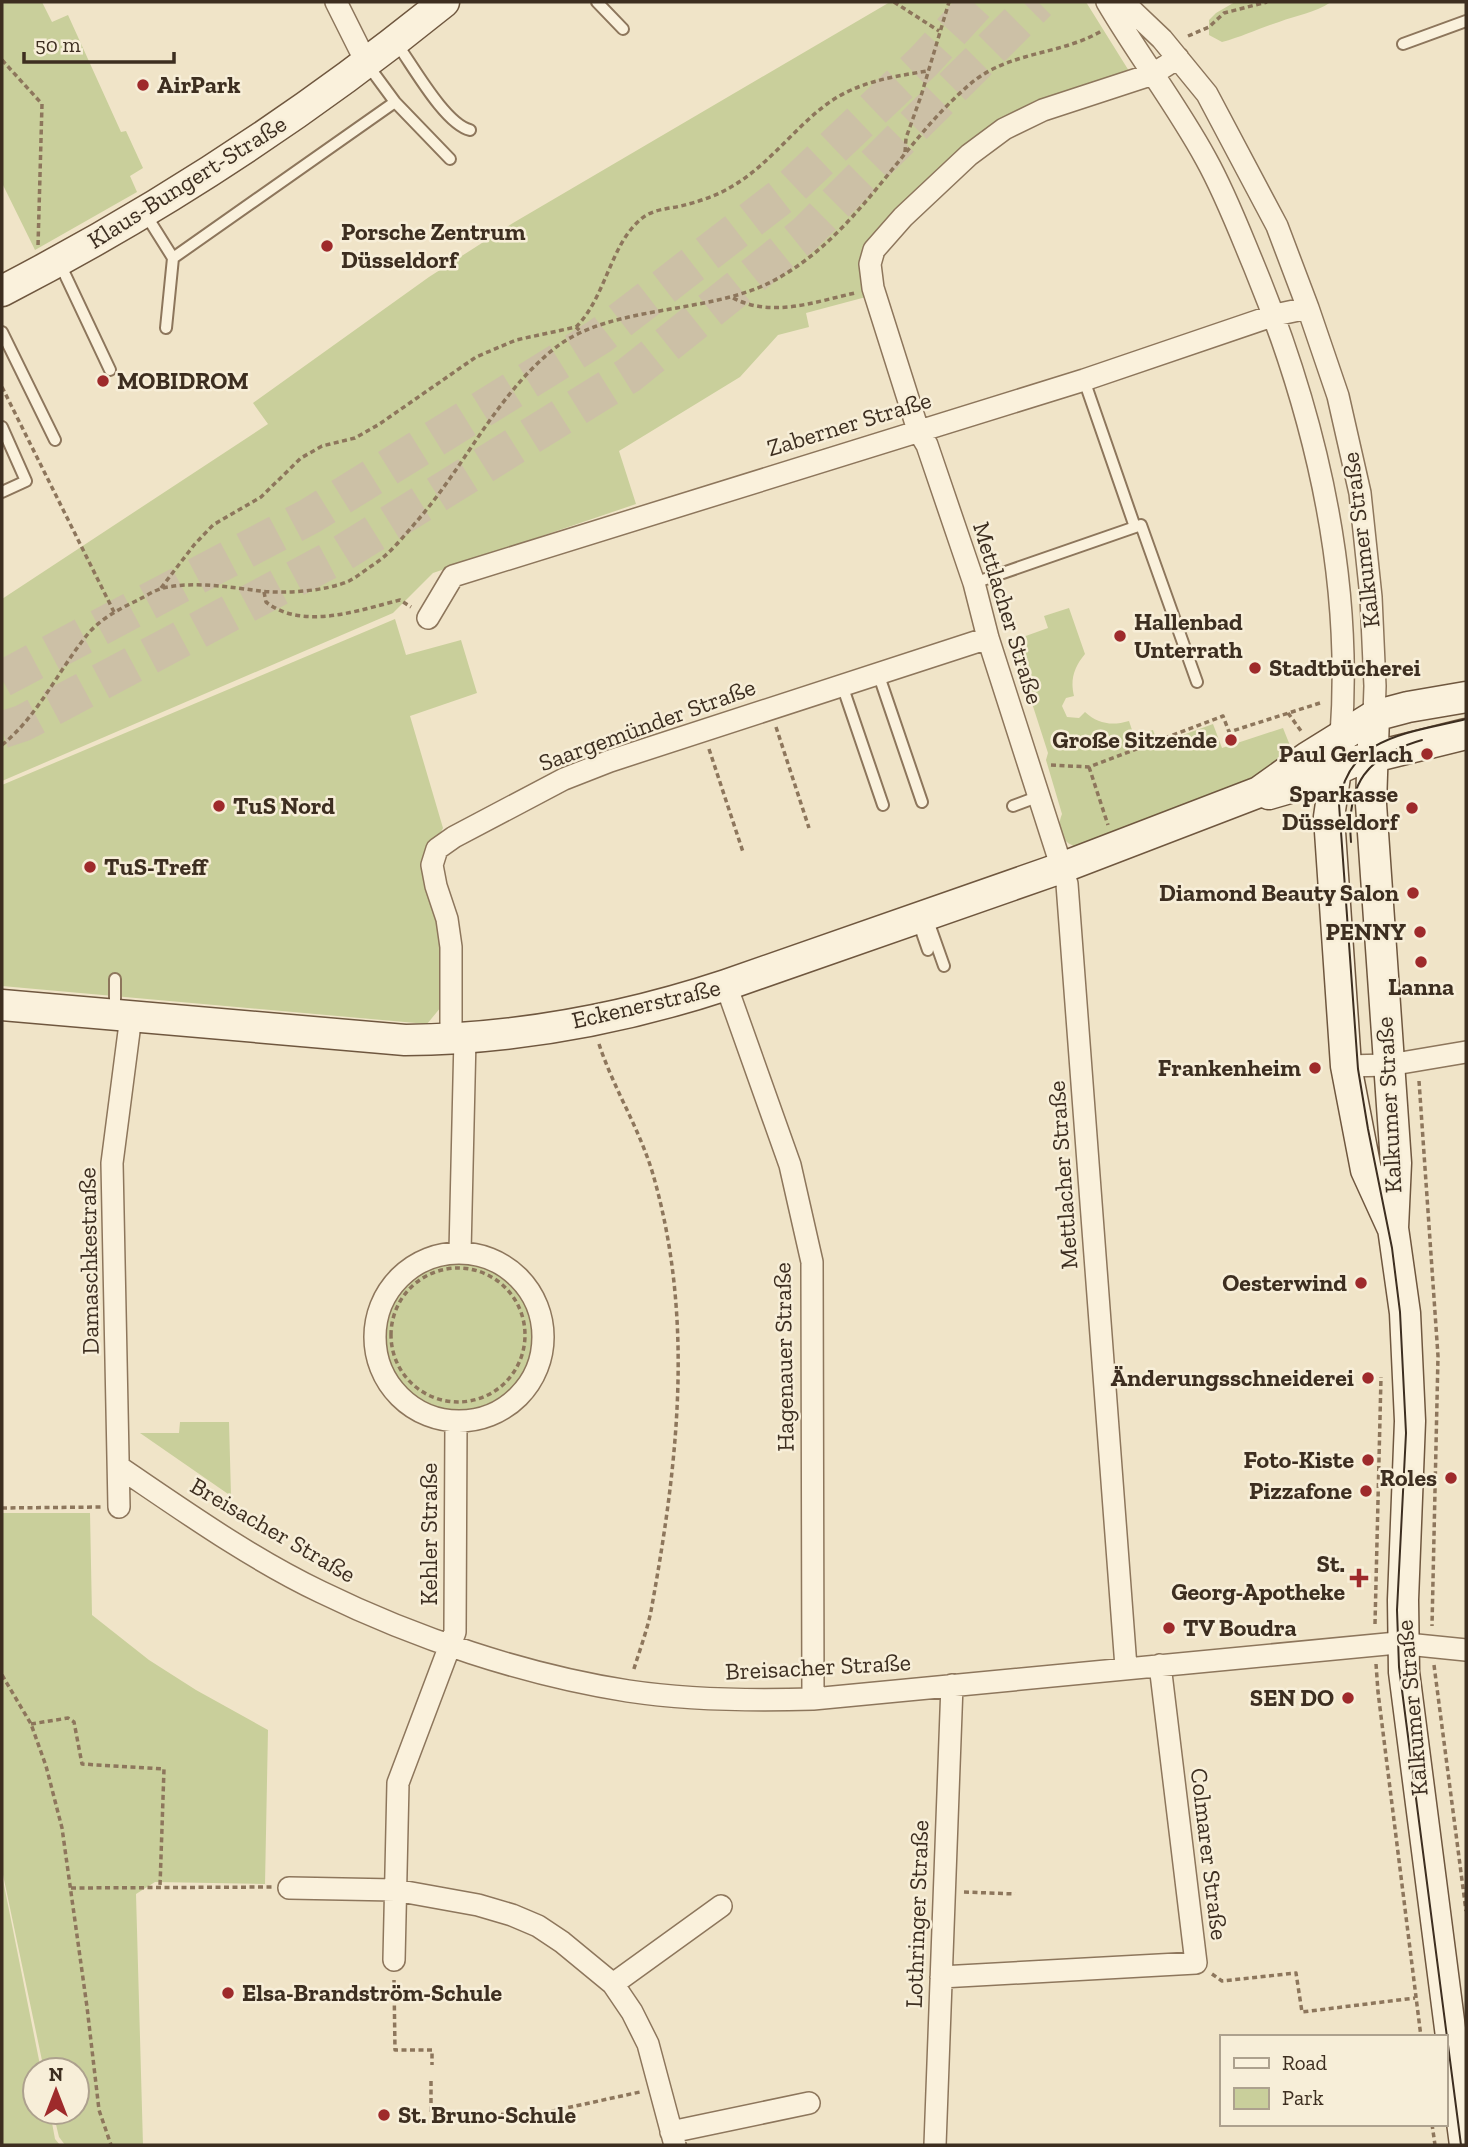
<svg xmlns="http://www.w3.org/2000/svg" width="1468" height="2147" viewBox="0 0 1468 2147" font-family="'Zilla Slab',serif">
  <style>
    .green { fill: #c9cf9b }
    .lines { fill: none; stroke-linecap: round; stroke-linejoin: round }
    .highway-tunnel { stroke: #ccc0a6; stroke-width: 37; stroke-dasharray: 37 18; stroke-linecap: butt }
    .lane-casing { stroke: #8d765c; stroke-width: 14 }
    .street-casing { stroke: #8d765c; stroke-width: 24 }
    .secondary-casing { stroke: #6f573f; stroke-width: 33 }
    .path { stroke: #8d765c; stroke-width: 3.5; stroke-dasharray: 5 3.5; stroke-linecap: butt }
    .lane { stroke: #faf1dc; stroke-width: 10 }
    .street { stroke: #faf1dc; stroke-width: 21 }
    .secondary { stroke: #faf1dc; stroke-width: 30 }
    .tram { stroke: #3d2e20; stroke-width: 2 }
    .poi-dot { fill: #9e2a2b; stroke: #f7eed8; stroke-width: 2.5 }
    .labels { text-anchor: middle; stroke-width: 5; stroke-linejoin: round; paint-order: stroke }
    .poi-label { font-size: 24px; font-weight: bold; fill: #3d2e20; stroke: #f7eed8; text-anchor: end }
    .street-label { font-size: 24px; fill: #3d2e20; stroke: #f7eed8 }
  </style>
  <rect width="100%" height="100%" fill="#f0e4c8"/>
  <path class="green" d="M2 2H42L52 22 68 15 121 132 126 131 143 168 130 176 137 192 35 250 2 183Z
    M890 2H1086L1129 71 1040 100 999 120 973 140 863 248 859 269 866 297 806 313 809 327 778 335 740 377 619 451 636 504 433 573 393 613 2 781V599L268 424 253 403 429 277 513 223Z
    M1235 2H1331C1315 13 1297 15 1279 22 1260 28 1242 37 1222 42L1209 35V20L1216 13Z
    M1069 608 1085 654C1074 667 1070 680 1074 696L1066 698 1062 706 1067 717 1079 718 1085 712C1098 724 1112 726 1129 721L1134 736 1153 730 1158 744 1213 724 1222 748 1283 728 1293 753 1280 762 1237 786 1076 847C1061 842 1056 829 1062 814L1046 760 1048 753 1012 641 1048 628 1044 616Z
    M395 619 406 655 461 640 477 693 410 716 443 828 425 863 442 949 441 1007 427 1024 2 986V785Z
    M383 1335a75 75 0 1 1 150 0a75 75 0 1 1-150 0Z
    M180 1422H229L231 1496 140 1433H179Z
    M2 1513H90L92 1615 149 1660 196 1690 268 1730 265 1884 155 1882 136 1894 143 2145H65L59 2137 53 2112H77V2070H44L2 1870Z
    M2 1875 41 2070H35V2112H50L55 2139 60 2145H2Z"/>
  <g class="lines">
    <path class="highway-tunnel" d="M2 679 310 516 600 336 783 195 924 61 978 2
      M2 730 23 723 336 557 629 375 805 234 1038 2"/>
    <g class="lane-casing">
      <path id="lane" d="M597 2 623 29
        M397 44C413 66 445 124 470 130
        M1403 44 1466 21
        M367 64 395 102 450 159
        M146 215 173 258 395 102
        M60 264 110 370
        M166 328 173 258
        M2 332 55 440
        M1084 380 1135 527
        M2 427 26 481 2 492
        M974 583 1141 525 1197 682
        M878 673 922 802
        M842 685 883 805
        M1013 806 1037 797
        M927 918 944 966
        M918 921 928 950
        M115 979V1011"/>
    </g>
    <g class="street-casing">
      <path id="street" d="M336 2 367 64
        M1107 2C1138 55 1176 104 1206 159 1225 193 1239 230 1254 266 1315 414 1353 575 1341 736
        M1123 2 1162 39 1207 94 1277 226 1308 308 1338 396 1360 493 1371 597 1375 686 1374 716
        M428 618 453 576 1084 380 1275 315 1308 308
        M726 985 790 1165 812 1262 813 1699
        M451 1039V947L447 919 436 886 432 865 437 849 454 837 564 779 610 761 988 638
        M1346 1066 1389 1065 1466 1052
        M460 1252 465 1038
        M375 1337a84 84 0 1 1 168 0a84 84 0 1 1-168 0Z
        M119 1467C184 1511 250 1558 321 1592 415 1638 525 1675 628 1691 689 1700 751 1701 813 1699L1397 1643 1466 1650
        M119 1507 112 1163 131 1016
        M1126 1667 1067 884 988 638 974 583 927 445 918 430 873 288 870 264 874 250 903 217 969 155 1004 129 1043 110 1153 74 1178 58
        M289 1888 395 1890 478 1905 512 1915 538 1926 562 1942 613 1984 632 2012 648 2044 675 2145
        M394 1960 398 1783 455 1632 456 1421
        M941 1977 1196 1963 1160 1665
        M613 1984 721 1906
        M671 2132 809 2103
        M935 2145 952 1685"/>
    </g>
    <g class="secondary-casing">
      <path id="secondary" d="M2 291C159 210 307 113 444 2
        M1374 716 1371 804 1396 1163 1393 1228 1405 1313 1410 1421 1403 1600 1404 1672 1465 2145
        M1341 736 1329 817 1346 1066 1366 1170 1392 1227
        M1269 794 1307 783 1353 762 1466 734
        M2 1005 405 1040C513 1039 623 1019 726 985L1061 868 1259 792 1308 757 1374 716 1408 707 1466 697"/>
    </g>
    <path class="path" d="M894 2 939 31
      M1188 36 1209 27 1224 13 1267 2
      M2 60 42 104 38 246
      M905 152 906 138 921 96 949 2
      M733 298C772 318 814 302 855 293
      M576 327C606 297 610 245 641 219 653 209 667 209 681 206 697 202 716 196 731 187 768 166 793 129 827 104 857 82 891 77 927 71
      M2 387 114 612
      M161 588 194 545 213 525 261 497 301 458 322 446 355 438 378 425 476 357 516 340 576 327 581 332
      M264 592 266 602C303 631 359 610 400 600L411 607
      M1288 713 1301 731
      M776 727 809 828
      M2 745C38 716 58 671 87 635 100 619 119 609 138 600 146 596 155 590 163 588 194 581 229 587 260 591 284 594 327 591 349 581 357 577 365 570 373 565 390 554 403 537 417 521 466 465 496 395 555 348 611 304 708 315 773 281 858 236 899 145 969 85 1009 50 1061 56 1103 30
      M709 749 743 852
      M1051 765 1089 767 1223 716 1229 732 1323 702
      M1089 767 1108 825
      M599 1044C613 1087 638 1126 652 1171 695 1317 678 1463 651 1611 647 1631 639 1652 633 1672
      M1419 1081 1438 1356 1432 1626
      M391 1335a67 67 0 1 1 134 0a67 67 0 1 1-134 0Z
      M2 1508 101 1507
      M1375 1624 1381 1377
      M1376 1664 1378 1692 1421 2037
      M1434 1665 1466 1911
      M2 1675 31 1724 46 1766 62 1828 87 2007 99 2110 111 2145
      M31 1724 68 1718 74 1722 82 1764 164 1769 160 1886
      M71 1888 272 1887
      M964 1892 1015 1894
      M1212 1974 1222 1981 1296 1973 1302 2012 1415 1998
      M394 1980 395 2050H432V2065
      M431 2081V2113L534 2115 640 2092
      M1432 2124 1435 2145"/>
    <use href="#lane" class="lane"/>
    <use href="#street" class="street"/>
    <use href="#secondary" class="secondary"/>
    <path class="tram" d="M1351 842C1346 783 1367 756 1422 740
      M1461 2145 1399 1667 1397 1610 1406 1433 1400 1312 1392 1248 1368 1129 1358 1069 1339 804C1348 735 1411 733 1466 719"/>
  </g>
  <g class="poi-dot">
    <circle cx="143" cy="85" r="7"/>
    <circle cx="327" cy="246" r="7"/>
    <circle cx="103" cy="381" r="7"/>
    <circle cx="1120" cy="636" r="7"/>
    <circle cx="1255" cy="668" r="7"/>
    <circle cx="1231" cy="740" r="7"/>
    <circle cx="1427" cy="754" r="7"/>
    <circle cx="219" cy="806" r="7"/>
    <circle cx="1412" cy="808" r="7"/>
    <circle cx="90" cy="867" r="7"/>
    <circle cx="1413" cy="893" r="7"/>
    <circle cx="1420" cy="932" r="7"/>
    <circle cx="1421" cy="962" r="7"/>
    <circle cx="1315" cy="1068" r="7"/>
    <circle cx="1361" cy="1283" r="7"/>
    <circle cx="1368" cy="1378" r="7"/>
    <circle cx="1368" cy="1460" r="7"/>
    <circle cx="1451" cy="1478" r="7"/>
    <circle cx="1366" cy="1491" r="7"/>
    <path d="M1355.5 1567.5h7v7h7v7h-7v7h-7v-7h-7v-7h7z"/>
    <circle cx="1169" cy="1628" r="7"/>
    <circle cx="1348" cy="1698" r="7"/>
    <circle cx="228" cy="1993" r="7"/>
    <circle cx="384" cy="2115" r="7"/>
  </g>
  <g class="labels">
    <g class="poi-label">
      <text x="157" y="93" text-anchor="start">AirPark</text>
      <text x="341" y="240" text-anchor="start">Porsche Zentrum<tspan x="341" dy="28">Düsseldorf</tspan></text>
      <text x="117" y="389" text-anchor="start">MOBIDROM</text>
      <text x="1134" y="630" text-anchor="start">Hallenbad<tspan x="1134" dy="28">Unterrath</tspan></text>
      <text x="1269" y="676" text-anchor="start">Stadtbücherei</text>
      <text x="1217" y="748">Große Sitzende</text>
      <text x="1413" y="762">Paul Gerlach</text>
      <text x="1398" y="802">Sparkasse<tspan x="1398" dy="28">Düsseldorf</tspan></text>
      <text x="233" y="814" text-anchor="start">TuS Nord</text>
      <text x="104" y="875" text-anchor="start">TuS-Treff</text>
      <text x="1399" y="901">Diamond Beauty Salon</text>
      <text x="1406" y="940">PENNY</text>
      <text x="1421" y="995" text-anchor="middle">Lanna</text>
      <text x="1301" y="1076">Frankenheim</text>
      <text x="1347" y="1291">Oesterwind</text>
      <text x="1354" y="1386">Änderungsschneiderei</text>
      <text x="1354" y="1468">Foto-Kiste</text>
      <text x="1437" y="1486">Roles</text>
      <text x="1352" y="1499">Pizzafone</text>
      <text x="1345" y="1572">St.<tspan x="1345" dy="28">Georg-Apotheke</tspan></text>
      <text x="1183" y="1636" text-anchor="start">TV Boudra</text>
      <text x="1334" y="1706">SEN DO</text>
      <text x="242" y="2001" text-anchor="start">Elsa-Brandström-Schule</text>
      <text x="398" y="2123" text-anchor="start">St. Bruno-Schule</text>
    </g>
    <g class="street-label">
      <text transform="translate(187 182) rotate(-32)" y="8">Klaus-Bungert-Straße</text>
      <text transform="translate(849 424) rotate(-17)" y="8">Zaberner Straße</text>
      <text transform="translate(1361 540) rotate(-97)" y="8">Kalkumer Straße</text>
      <text transform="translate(1008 613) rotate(73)" y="8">Mettlacher Straße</text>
      <text transform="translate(647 725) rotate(-20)" y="8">Saargemünder Straße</text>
      <text transform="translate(646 1004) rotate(-13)" y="8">Eckenerstraße</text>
      <text transform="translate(1389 1105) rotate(-93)" y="8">Kalkumer Straße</text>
      <text transform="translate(1063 1175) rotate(-94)" y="8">Mettlacher Straße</text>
      <text transform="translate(89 1261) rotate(-91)" y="8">Damaschkestraße</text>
      <text transform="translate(784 1357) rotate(-91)" y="8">Hagenauer Straße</text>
      <text transform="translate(273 1530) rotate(30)" y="8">Breisacher Straße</text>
      <text transform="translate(429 1534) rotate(-90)" y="8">Kehler Straße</text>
      <text transform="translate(818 1667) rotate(-3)" y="8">Breisacher Straße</text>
      <text transform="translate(1412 1708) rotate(-95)" y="8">Kalkumer Straße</text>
      <text transform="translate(1209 1854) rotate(83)" y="8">Colmarer Straße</text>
      <text transform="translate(917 1914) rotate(-88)" y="8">Lothringer Straße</text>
    </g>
  </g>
  <rect width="1468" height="2147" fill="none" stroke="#3d2e20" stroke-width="7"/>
  <rect x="1220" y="2035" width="228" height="91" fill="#f7eed8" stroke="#ada18e" stroke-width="2"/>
  <rect x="1234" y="2058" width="35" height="10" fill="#faf1dc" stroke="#ada18e" stroke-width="2"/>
  <text x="1282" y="2070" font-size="21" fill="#3d2e20">Road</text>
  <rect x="1234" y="2088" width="35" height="21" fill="#c9cf9b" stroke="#ada18e" stroke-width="2"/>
  <text x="1282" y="2105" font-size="21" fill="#3d2e20">Park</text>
  <g transform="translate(56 2091)"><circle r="33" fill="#f7eed8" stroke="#ada18e" stroke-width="2"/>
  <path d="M0-5L12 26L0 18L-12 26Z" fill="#9e2a2b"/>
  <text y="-10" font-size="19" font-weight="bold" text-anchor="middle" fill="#3d2e20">N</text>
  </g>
  <path d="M24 52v10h150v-10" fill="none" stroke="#3d2e20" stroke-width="3.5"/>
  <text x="35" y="52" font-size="21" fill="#3d2e20" stroke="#f7eed8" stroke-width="5" paint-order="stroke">50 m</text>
</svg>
